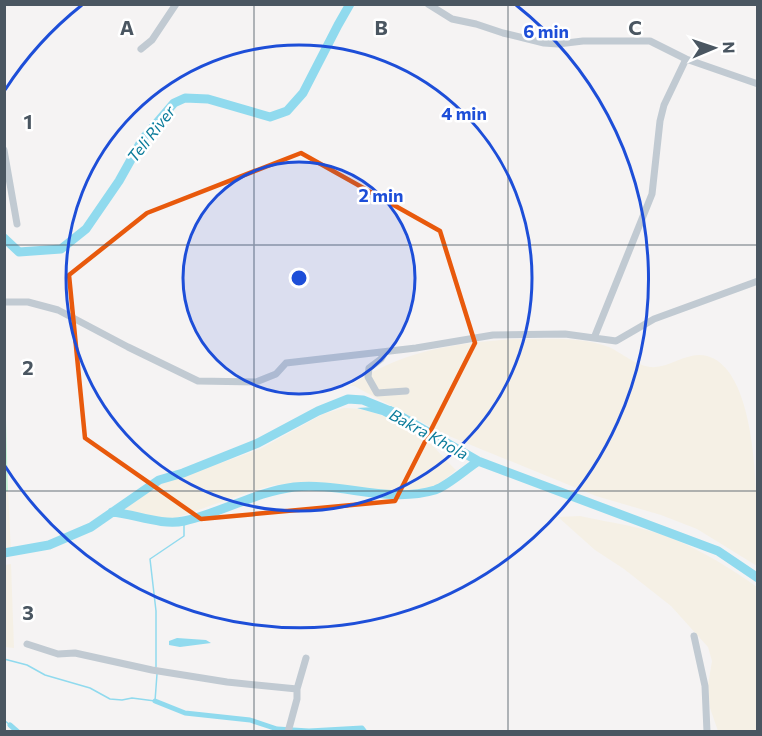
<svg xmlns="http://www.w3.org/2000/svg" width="762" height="736" viewBox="0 0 762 736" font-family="Commissioner,sans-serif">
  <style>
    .green { fill: #c3f1d5 }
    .sand { fill: #f5f0e5 }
    .water { fill: #90daee }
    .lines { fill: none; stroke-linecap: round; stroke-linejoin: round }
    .stream { stroke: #90daee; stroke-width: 1.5 }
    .canal { stroke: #90daee; stroke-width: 5 }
    .river { stroke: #90daee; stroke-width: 9 }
    .minor { stroke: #c1cad2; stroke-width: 7 }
    .marked { fill: none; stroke: #e8590c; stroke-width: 4.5; stroke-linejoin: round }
    .grid { fill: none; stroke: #4a5661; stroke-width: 1.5; stroke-opacity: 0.55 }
    .ring { fill: none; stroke: #1d4ed8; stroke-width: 3 }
    .labels { text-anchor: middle; stroke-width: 5; stroke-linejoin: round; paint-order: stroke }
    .water-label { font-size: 16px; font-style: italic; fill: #0c7c9b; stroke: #fff }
    .grid-label { font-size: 20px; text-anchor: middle; font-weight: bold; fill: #4a5661; stroke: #fff; stroke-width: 5; stroke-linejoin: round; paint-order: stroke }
    .centre { fill: #1d4ed8; stroke: #fff; stroke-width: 3 }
    .ring-label { font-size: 18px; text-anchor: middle; font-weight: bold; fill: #1d4ed8; stroke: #fff; stroke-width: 5; stroke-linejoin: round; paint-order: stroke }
  </style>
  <rect width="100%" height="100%" fill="#f5f3f3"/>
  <path class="green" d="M4 420H6L8 491 5 492Z"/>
  <path class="sand" d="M513 339C543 339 581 336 609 347 622 353 635 365 650 367 670 369 686 351 707 356 762 371 757 518 757 566L697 529 661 515 596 496 444 434 354 386H349C404 350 449 344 513 339Z
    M344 408C372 408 399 421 422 437 435 446 445 460 456 470L438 485 403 493H388L316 482 274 485 252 491 173 519C156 520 140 511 122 511L144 493 161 484 260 449 323 414Z
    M8 491 11 552 5 553V492Z
    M580 516C612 523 646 527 676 540 704 552 732 569 757 587V731H718L710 708 708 685 712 661 708 647 671 606 624 569 595 550 558 517Z
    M11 564 14 648 5 647V565Z"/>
  <path class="water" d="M391 406 402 412 403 426 382 415 357 408Z
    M177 638 206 640 211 643 180 647 169 645V641Z"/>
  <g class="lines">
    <path class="stream" d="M4 659 27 665 45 675 90 688 110 699 122 700 132 698 155 701 157 674
      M156 667V611L150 559 184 536V521
      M4 720 10 725"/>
    <path class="canal" d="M155 701 185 713 250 720 277 729 309 731 362 728 365 732
      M10 725 18 732"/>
    <path class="river" d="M4 238 19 252 61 249 86 229 119 181 142 140 174 103 185 98 208 99 270 117 287 111 303 93 338 25 350 4
      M112 512C134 514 162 526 184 521 221 513 255 492 294 487 341 482 388 504 435 490 447 486 465 470 477 462
      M4 553 49 545 91 527 159 480 183 473 258 443 318 411 348 399 363 400 395 413 478 461 718 551 758 578"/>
    <path class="minor" d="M428 4 452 19 476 24 503 33 544 43 558 44 583 41H650L686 59 758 84
      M141 49 152 40 176 4
      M4 150 17 224
      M4 302H28L58 310 128 347 198 381 256 382 276 374 286 363 416 348 493 335 565 334 616 341 654 319 758 281
      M594 338 652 194 660 121 664 105 686 59
      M385 352 381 359 369 368 368 377 377 393 406 391
      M694 636 705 686 707 732
      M27 644 58 654 75 653 152 670 227 682 297 689V699L288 732
      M297 689 306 658"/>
  </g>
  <path class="marked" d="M301 153 440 231 475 343 395 501 201 519 85 438 69 275 147 213Z"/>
  <path class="grid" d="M254 4V732M508 4V732M4 245H758M4 491H758"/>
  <circle cx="299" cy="278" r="116" fill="#1d4ed8" fill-opacity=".12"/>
  <g class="ring">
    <circle cx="299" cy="278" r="116"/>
    <circle cx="299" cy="278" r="233"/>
    <path d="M5 90A349 349 0 0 1 82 5M516 5A349 349 0 1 1 5 466"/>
  </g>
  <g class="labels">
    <g class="water-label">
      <text transform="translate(151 134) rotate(-52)" y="6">Teli River</text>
      <text transform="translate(429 434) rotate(29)" y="6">Bakra Khola</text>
    </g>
  </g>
  <g class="grid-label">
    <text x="127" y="35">A</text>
    <text x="381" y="35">B</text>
    <text x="635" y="35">C</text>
    <text x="28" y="129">1</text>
    <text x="28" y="375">2</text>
    <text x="28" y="620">3</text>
  </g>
  <circle cx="299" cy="278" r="9" class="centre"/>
  <g class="ring-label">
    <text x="546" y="38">6 min</text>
    <text x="464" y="120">4 min</text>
    <text x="381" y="202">2 min</text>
  </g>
  <rect width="762" height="736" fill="none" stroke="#4a5661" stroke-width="12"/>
  <g transform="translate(714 48) rotate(88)" stroke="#ffffff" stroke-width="4.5" paint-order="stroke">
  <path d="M0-4.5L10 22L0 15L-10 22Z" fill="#4a5661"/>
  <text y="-9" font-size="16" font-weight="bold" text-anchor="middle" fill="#4a5661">N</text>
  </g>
</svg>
